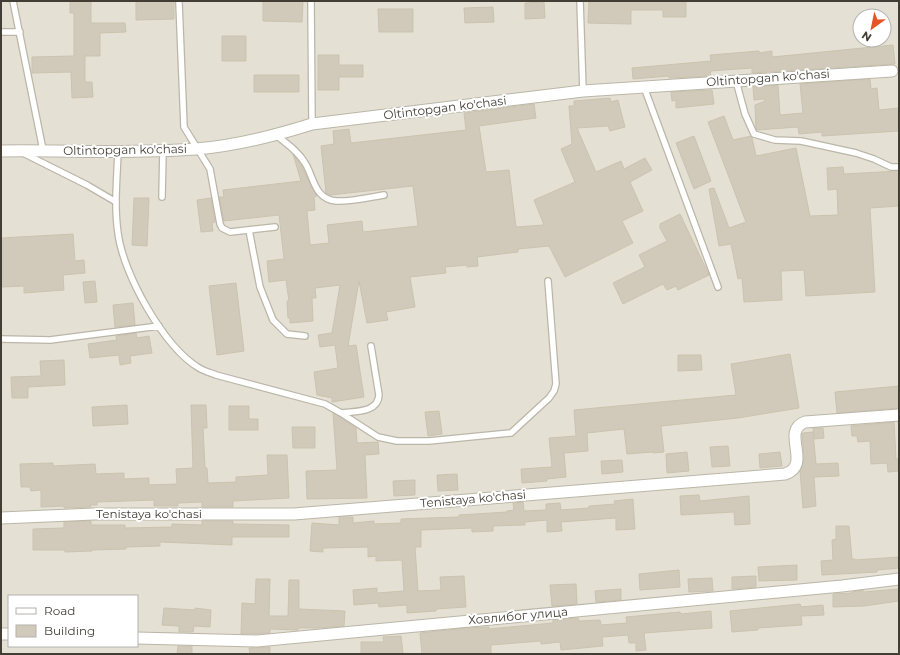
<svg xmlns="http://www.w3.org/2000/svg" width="900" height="655" viewBox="0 0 900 655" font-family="Montserrat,sans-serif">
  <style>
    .residential { fill: #e4e0d3; fill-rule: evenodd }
    .building { fill: #d1cabb; stroke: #cbc3af }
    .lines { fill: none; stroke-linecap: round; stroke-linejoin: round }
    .service-casing { stroke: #bbb6a8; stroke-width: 8 }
    .minor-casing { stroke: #bbb6a8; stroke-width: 13 }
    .service { stroke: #fff; stroke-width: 5.5 }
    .minor { stroke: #fff; stroke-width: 11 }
    .labels { text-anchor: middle; stroke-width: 4; stroke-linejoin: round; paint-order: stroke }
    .street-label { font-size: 12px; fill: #423e35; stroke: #fff }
  </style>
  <rect width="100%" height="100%" fill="#f1eee5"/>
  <path class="residential" d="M1 1H899V654H1ZM860 16H884V40H860ZM9 596H137V646H9Z"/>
  <path class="building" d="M70 1H91V23H125L126 32 100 33V56H85V82H92L93 97 72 98 71 72 32 73V57L74 56V13H70Z
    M136 1H174V19L136 20Z
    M263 1H303L302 22 263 21Z
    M589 1H686V17H663V10H631V24L588 23Z
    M544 2 545 18 525 19V3Z
    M493 7 494 22 465 23 464 8Z
    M378 9H413V32H379Z
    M222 36H246V61H222Z
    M893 45 895 64 752 73V68L710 71 711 76 669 78V76L633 79 632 68 711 61 710 55 759 51V53L772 51V57Z
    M318 55H339V65H363V77H339V90H318Z
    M254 75H299V92H254Z
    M870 79 871 89 877 88 879 110 899 108V131L822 136V132L799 134 798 127 757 130 756 129 755 105 765 101 764 99 754 100 753 87 778 85 780 115 803 113 800 84Z
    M712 90 714 104 676 108V100L672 101 671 92Z
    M610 98 611 102 618 100 625 127 610 131 608 126 577 128 596 172 621 161 624 169 645 158 652 170 630 182 643 211 622 221 633 243 565 277 549 246 518 249V252L477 257 478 266 467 267V265L445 267 446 273 410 277 415 307 386 312 388 320 367 323 359 281 348 346 356 345 364 397 332 402V398L317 395 314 372 338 368 335 345 320 347 318 335 332 333 340 285 315 288 316 298H312L313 321 290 323V318H288L287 301H289L286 280 269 282 267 261 284 259 279 215 224 221 219 197H224L223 190 301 181 293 154 301 165 312 188 317 196 314 197 315 210 307 211 310 245 329 243 327 225 362 221 363 232 418 226 413 186 330 195 326 193 321 146 334 144 333 131 349 129 351 143 466 130 464 113 534 104 536 118 479 126 486 172 509 170 516 227 544 225 534 200 575 182 561 149 572 144 569 106H574V101Z
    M724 116 733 140 751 136 752 138 756 156 796 148 810 216 838 215 837 189 828 190 827 168 843 167 844 174 899 171V206L870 208 875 292 806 296 804 270 781 271 782 300 744 302 742 278 738 279 731 244 719 246 709 189 714 188 729 228 746 222 708 122Z
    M694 136 711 181 694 189 676 143Z
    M134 198H149L147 246 132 245Z
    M211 198 215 222 212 223 213 231 201 232 197 200Z
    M680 214 709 275 678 290 676 286 667 290 663 284 623 304 613 283 645 267 639 255 667 241 660 228V224Z
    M73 234 75 261 84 260 85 273 63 275 64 290 24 293V286L1 287V238Z
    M95 281 97 302 85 303 83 282Z
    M236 283 244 351 217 355 209 286Z
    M133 303 135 325 115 327 113 305Z
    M136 333 137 338 149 336 152 353 130 356 131 363 120 365 119 355 90 358 88 344 117 340 116 336Z
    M790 354 799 408 738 418 661 426 664 452 653 453V452L627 454 624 429 587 433 588 451 564 453 566 477 547 479V481L522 483 521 469 552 467 549 438 576 436 574 410 736 395 731 364Z
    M678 355H701L702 370 678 371Z
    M64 360 65 385 28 387V398H12L11 377 41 376 40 361Z
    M899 386V408L837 413 835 392Z
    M127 405 128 424 93 426 92 407Z
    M191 405H206L207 428H203L205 468H207L208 483 236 482V477L268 475 267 455H287L289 498 233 501V507H202V502L178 503V506H154V500L97 502V505H90L91 507 64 508V506L41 507V490L31 491 30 487H21L20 464 53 463V466L95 464 96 474 124 473V479L149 478V485L177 484 176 469 193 468Z
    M229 406H249V419H258V430H229Z
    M439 411 442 434 428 436 425 412Z
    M333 413 356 428 357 443 378 442 379 454 365 455 367 498 307 499 306 471 337 470Z
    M894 422 896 459H899V471L888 472 887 463 871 464 870 441 858 442 857 436H852L851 426Z
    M292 427H315V448H293Z
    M813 428H823L824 438 814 439Z
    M813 432 816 464 838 463 839 476 814 477 816 506 803 508 800 471 803 464 804 457 802 434 803 433Z
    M728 446 730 466 712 467 710 447Z
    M687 452 689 471 667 473 666 454Z
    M780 452 782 466 760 468 759 454Z
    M622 460 623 472 602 474 601 461Z
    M457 474 458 490 438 491 437 475Z
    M415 480V495L394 496 393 481Z
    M699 495 700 501 749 496 750 524 735 525 734 512 681 515 680 496Z
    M633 499 635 529 616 530V518L561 522 562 531 547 532V520L525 522V525L493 526V531L472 532V528L421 530V547H415L418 591 441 590 440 577 464 576 466 607 436 609V611L407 613V605L379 607 378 603 354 605 353 590 377 588V593L404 591 402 560 376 561V556L368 557V547L323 548V552L310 551 312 523 339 525V517H353V523L374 521V524L401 523V519L459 517V515L507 512V511L514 510 513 503 523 502 524 511 546 510V504L560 503 561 510 589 508V506L615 504 614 501Z
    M91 521V525H125V528L172 527V524L202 525V521H233V524L289 525V537H232V545L160 542V546L126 547V549L92 550V551L65 552V550H33V529L64 528V522Z
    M836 526H849L852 559H855V560L899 557V568L877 570V572L822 575 821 561 833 560 832 540 836 539Z
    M797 565V580L759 581 758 567Z
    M679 570 680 587 640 590 639 574Z
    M756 576V587L732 589V577Z
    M712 578 713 591 689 592 688 579Z
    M256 579H270L269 616H288L289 580H299V609L345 611 344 626 318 628H298V630L270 629V633L241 634 242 603 255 604Z
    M576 584 577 604 552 606 550 585Z
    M621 589V600L596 602 595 591Z
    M899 589V601L864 606 833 607V594L852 593V592L863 590V592Z
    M800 604 801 607 823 605 824 615 801 616 802 625 758 628V630L732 632 730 611Z
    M164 608 195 610V608L211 610 210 627 194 626 193 632H179V626L162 625Z
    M711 611 712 628 644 633 646 650 636 651V643H629L628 635 602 637 603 646 561 650 560 642 541 644V641L491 645V654H422L420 633 467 628 489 627V629L553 623V620L578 618 579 621 600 620 601 625 627 623 626 617 680 612 681 614Z
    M401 636 403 654H361V642H384L383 637Z
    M178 646H192V654H177Z
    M270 647V654H250L249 648Z"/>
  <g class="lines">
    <g class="service-casing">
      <path id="service" d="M13 1 43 150
        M311 1 312 124
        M580 1 583 91
        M179 3 184 127 210 169 220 224 222 228 230 232 275 227
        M1 32H20
        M736 81 745 114 754 134 775 140 801 141 856 153 874 159 891 167H899
        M644 87 718 287
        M276 135C286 143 298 151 305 163 314 177 314 199 336 201 349 202 371 197 384 195
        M118 151C117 179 114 206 118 233 123 274 164 347 199 368 204 371 211 373 216 375L325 404 341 413 378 437 397 441H429L511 433 549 398 554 391 556 384 548 281
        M25 154 87 185 116 202
        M162 197 163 150
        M249 230 260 287 273 320 287 334 305 336
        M1 339 50 340 159 326
        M341 413C355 411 378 413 379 395L371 346"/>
    </g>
    <g class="minor-casing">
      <path id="minor" d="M1 151C66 150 131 154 196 149 236 146 274 136 312 124L583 91 892 71
        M1 518 94 514H294L785 474C813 465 780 431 805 422L899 415
        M1 634H9
        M137 638 257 641 842 586 899 579"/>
    </g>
    <use href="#service" class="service"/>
    <use href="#minor" class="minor"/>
  </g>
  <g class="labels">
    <g class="street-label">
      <text transform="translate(768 78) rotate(-4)" y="4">Oltintopgan ko'chasi</text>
      <text transform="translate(445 108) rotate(-7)" y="4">Oltintopgan ko'chasi</text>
      <text transform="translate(125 150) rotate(-1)" y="4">Oltintopgan ko'chasi</text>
      <text transform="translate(473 499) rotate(-5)" y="4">Tenistaya ko'chasi</text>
      <text x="149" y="518">Tenistaya ko'chasi</text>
      <text transform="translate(518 616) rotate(-5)" y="4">Ховлибог улица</text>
    </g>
  </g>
  <rect width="900" height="655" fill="none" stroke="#423e35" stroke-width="4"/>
  <rect x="8" y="595" width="130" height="52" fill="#ffffff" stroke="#b3b2ae"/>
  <rect x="16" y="608" width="20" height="6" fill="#ffffff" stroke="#b3b2ae"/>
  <text x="44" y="615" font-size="12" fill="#423e35">Road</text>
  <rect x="16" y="625" width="20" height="12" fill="#d1cabb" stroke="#b3b2ae"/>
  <text x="44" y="635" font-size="12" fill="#423e35">Building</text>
  <g transform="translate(872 28) rotate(213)"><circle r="19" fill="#ffffff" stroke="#b3b2ae"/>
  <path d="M0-3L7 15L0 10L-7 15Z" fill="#e75426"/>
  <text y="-6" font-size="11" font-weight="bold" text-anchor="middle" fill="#423e35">N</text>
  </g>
</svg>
